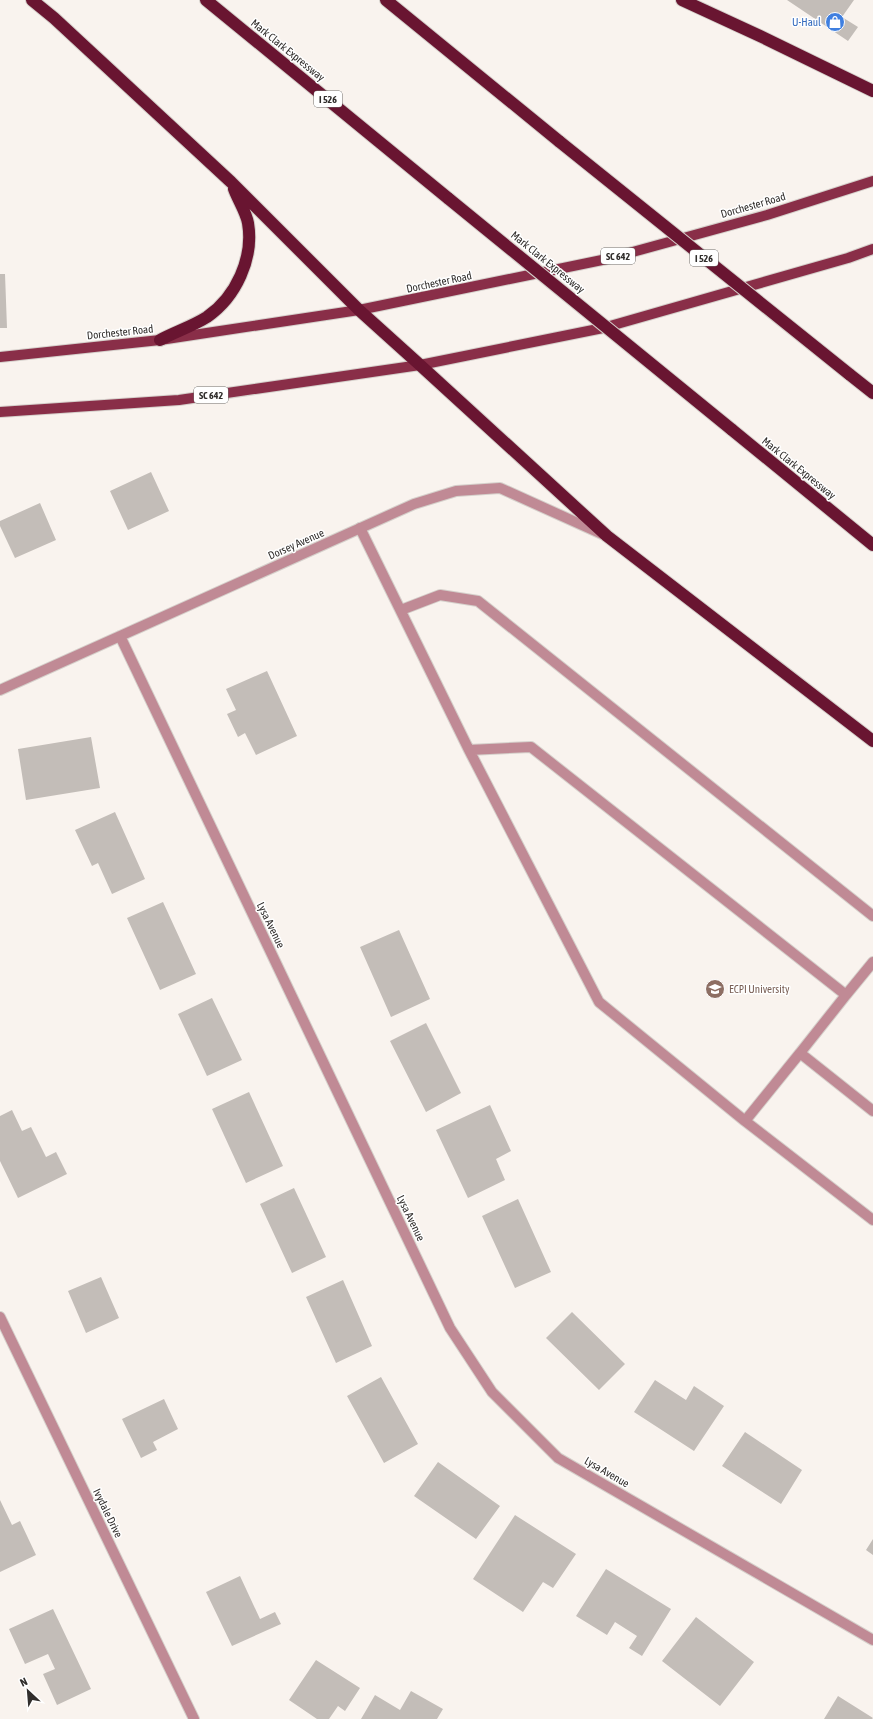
<svg xmlns="http://www.w3.org/2000/svg" width="873" height="1719" viewBox="0 0 873 1719" font-family="'Asap Condensed',sans-serif">
  <style>
    .building { fill: #c3bdb8 }
    .lines { fill: none; stroke-linecap: round; stroke-linejoin: round }
    .service-casing { stroke: #d5d0cb; stroke-width: 12 }
    .minor-casing { stroke: #d5d0cb; stroke-width: 12 }
    .primary-casing { stroke: #d5d0cb; stroke-width: 12 }
    .motorway-casing { stroke: #d5d0cb; stroke-width: 14 }
    .service { stroke: #c08a95; stroke-width: 10 }
    .minor { stroke: #c08a95; stroke-width: 10 }
    .primary { stroke: #892e48; stroke-width: 10 }
    .motorway { stroke: #691531; stroke-width: 12 }
    .motorway-bridge-casing { stroke: #d5d0cb; stroke-width: 14; stroke-linecap: butt }
    .motorway-bridge { stroke: #691531; stroke-width: 12 }
    .labels { text-anchor: middle; stroke-width: 3; stroke-linejoin: round; paint-order: stroke }
    .shield { fill: #fff; stroke: #6f6d6b; stroke-width: 1 }
    .shield-label { font-size: 10px; font-weight: bold; fill: #312e2c }
    .shop-label { font-size: 11px; fill: #366cbe; stroke: #fff; text-anchor: end }
    .street-label { font-size: 11px; fill: #312e2c; stroke: #fff }
    .education-label { font-size: 11px; fill: #785e54; stroke: #fff; text-anchor: start }
  </style>
  <rect width="100%" height="100%" fill="#f9f3ee"/>
  <path class="building" d="M787 0H854L842 17 858 27 848 41Z
    M0 274H5L7 328H0Z
    M151 472 169 511 128 530 110 491Z
    M40 503 56 540 15 558 0 526V521Z
    M267 671 297 736 256 755 245 733 238 737 227 714 236 710 226 689Z
    M91 737 100 788 26 800 18 749Z
    M115 812 145 879 112 894 98 863 92 866 75 830Z
    M163 902 196 974 160 990 127 918Z
    M399 930 430 999 391 1017 360 947Z
    M212 998 242 1060 207 1076 178 1014Z
    M426 1023 461 1093 426 1112 390 1041Z
    M249 1092 283 1166 246 1183 212 1109Z
    M490 1105 511 1151 496 1159 505 1180 468 1198 436 1130Z
    M12 1110 22 1131 31 1127 46 1157 56 1152 67 1174 18 1198 0 1161V1116Z
    M294 1188 326 1257 292 1273 260 1204Z
    M518 1199 551 1272 515 1288 482 1216Z
    M101 1277 119 1318 86 1333 68 1291Z
    M343 1280 372 1346 336 1363 306 1297Z
    M572 1312 625 1364 599 1390 546 1338Z
    M381 1377 418 1444 384 1463 347 1396Z
    M655 1380 686 1400 694 1386 724 1406 694 1451 634 1412Z
    M164 1399 178 1429 153 1442 157 1450 141 1458 122 1419Z
    M745 1432 802 1470 781 1504 722 1466Z
    M438 1462 500 1506 476 1539 414 1496Z
    M0 1500 12 1525 20 1521 36 1555 0 1572Z
    M515 1515 576 1554 553 1588 543 1582 523 1612 473 1579Z
    M873 1539V1555L866 1550Z
    M606 1569 671 1609 642 1656 629 1648 637 1636 615 1622 607 1635 576 1616Z
    M240 1576 260 1619 275 1612 281 1624 232 1646 206 1592Z
    M53 1609 91 1689 57 1705 43 1674 55 1669 48 1654 25 1664 9 1629Z
    M696 1617 754 1662 720 1706 662 1661Z
    M316 1660 360 1688 345 1711 338 1706 329 1719H317L289 1700Z
    M411 1691 443 1709 437 1719H361L375 1695 400 1710Z
    M838 1696 873 1718 872 1719H824Z"/>
  <g class="lines">
    <g class="service-casing">
      <path id="service" d="M360 528 469 750 599 1002 745 1121 800 1053
        M401 610 440 595 478 601 873 916
        M469 750 531 747 846 995 800 1053 873 1111
        M846 995 873 962
        M745 1121 873 1220"/>
    </g>
    <g class="minor-casing">
      <path id="minor" d="M120 636 450 1328 492 1392 558 1458 873 1640
        M0 690 414 504 456 491 500 488 602 534
        M0 1317 194 1719"/>
    </g>
    <g class="primary-casing">
      <path id="primary" d="M0 357 160 340 359 310 607 259 767 215 873 181
        M0 412 179 400 420 365 603 328 848 258 873 249"/>
    </g>
    <g class="motorway-casing">
      <path id="motorway" d="M32 0 54 18 231 182 359 310 420 365 607 536 873 741
        M206 0 449 199
        M386 0 560 142
        M682 0 760 36 873 91
        M160 340C175 332 193 326 207 317 236 297 254 258 248 223 246 212 238 200 234 189
        M849 374 873 393
        M731 429 873 545"/>
    </g>
    <use href="#service" class="service"/>
    <use href="#minor" class="minor"/>
    <use href="#primary" class="primary"/>
    <use href="#motorway" class="motorway"/>
    <g class="motorway-bridge-casing">
      <path id="motorway-bridge" d="M560 142 849 374
        M449 199 731 429"/>
    </g>
    <use href="#motorway-bridge" class="motorway-bridge"/>
  </g>
  <defs>
    <g id="shop-disc" transform="scale(1)"><circle r="9.5" fill="#3f7fe0" stroke="#fff"/><path d="M-5-2.5h2.3a2.7 3.5 0 0 1 5.4 0H5L5.5 6h-11ZM-1.5-2.5h3a1.5 2.3 0 0 0-3 0Z" fill="#fff"/></g>
    <g id="university-disc" transform="scale(1)"><circle r="9.5" fill="#8d6e63" stroke="#fff"/><path d="M0-5L7-2L0 1L-7-2ZM-4 1L0 2.5L4 1V4Q0 6-4 4Z" fill="#fff"/></g>
  </defs>
  <g fill-rule="evenodd">
    <use href="#shop-disc" x="835" y="22"/>
    <use href="#university-disc" x="715" y="989"/>
  </g>
  <g class="labels">
    <g class="shield">
      <rect x="314" y="91" width="28" height="16" rx="3"/>
      <rect x="601" y="248" width="34" height="16" rx="3"/>
      <rect x="690" y="250" width="28" height="16" rx="3"/>
      <rect x="194" y="387" width="34" height="16" rx="3"/>
    </g>
    <g class="shield-label">
      <text x="328" y="103">I 526</text>
      <text x="618" y="260">SC 642</text>
      <text x="704" y="262">I 526</text>
      <text x="211" y="399">SC 642</text>
    </g>
    <g class="shop-label">
      <text x="821" y="26">U-Haul</text>
    </g>
    <g class="street-label">
      <text transform="translate(288 50) rotate(39)" y="4">Mark Clark Expressway</text>
      <text transform="translate(753 205) rotate(-16)" y="4">Dorchester Road</text>
      <text transform="translate(548 262) rotate(39)" y="4">Mark Clark Expressway</text>
      <text transform="translate(439 282) rotate(-12)" y="4">Dorchester Road</text>
      <text transform="translate(120 332) rotate(-6)" y="4">Dorchester Road</text>
      <text transform="translate(799 468) rotate(39)" y="4">Mark Clark Expressway</text>
      <text transform="translate(296 544) rotate(-24)" y="4">Dorsey Avenue</text>
      <text transform="translate(271 925) rotate(64)" y="4">Lysa Avenue</text>
      <text transform="translate(411 1218) rotate(64)" y="4">Lysa Avenue</text>
      <text transform="translate(607 1472) rotate(30)" y="4">Lysa Avenue</text>
      <text transform="translate(108 1513) rotate(64)" y="4">Ivydale Drive</text>
    </g>
    <g class="education-label">
      <text x="729" y="993">ECPI University</text>
    </g>
  </g>
  <g transform="translate(28 1691) rotate(334)" stroke="#ffffff" stroke-width="3" paint-order="stroke">
  <path d="M0-3L7 15L0 10L-7 15Z" fill="#312e2c"/>
  <text y="-6" font-size="11" font-weight="bold" text-anchor="middle" fill="#312e2c">N</text>
  </g>
</svg>
